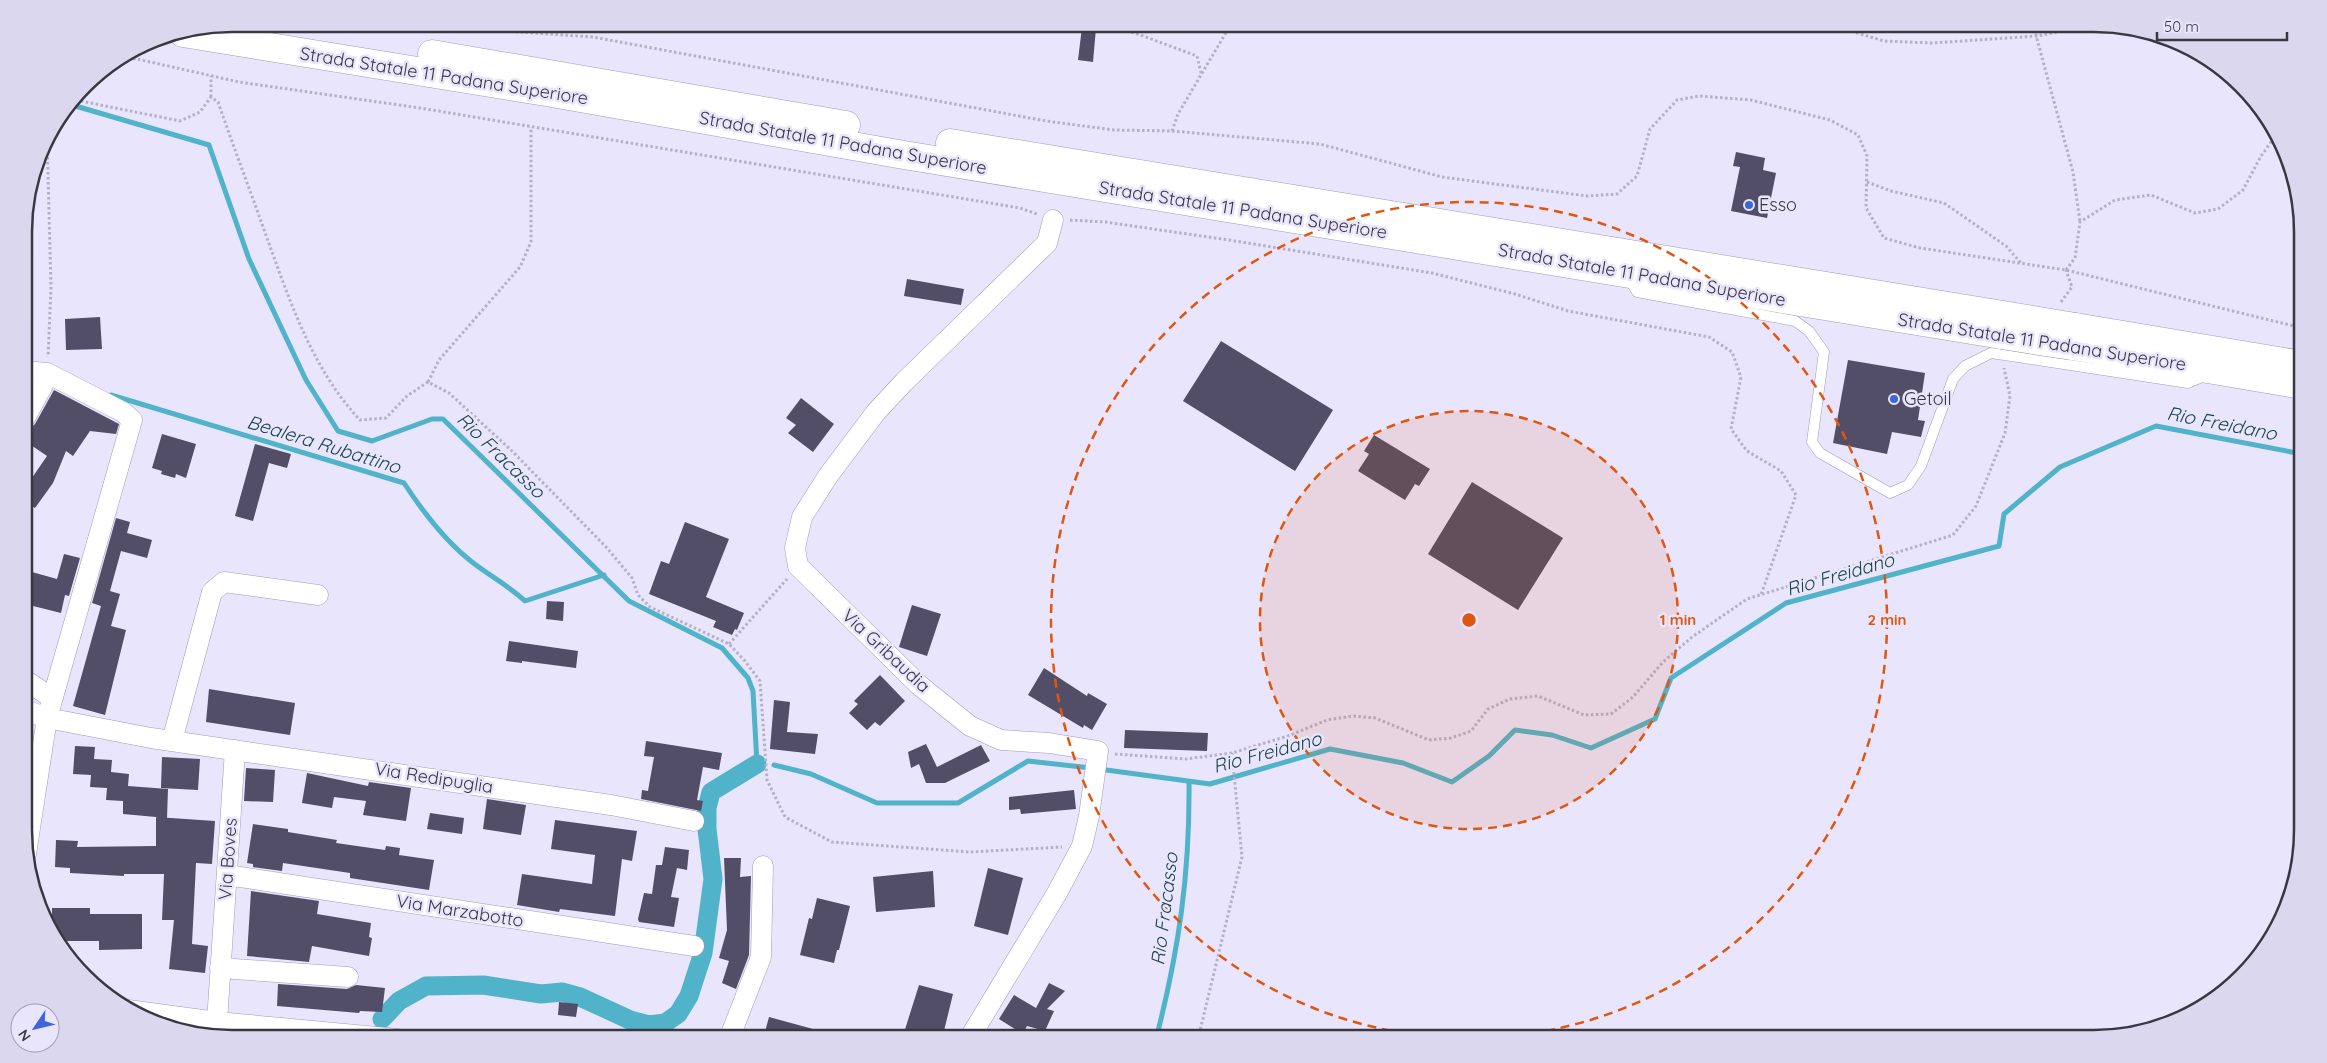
<svg xmlns="http://www.w3.org/2000/svg" width="2327" height="1063" viewBox="0 0 2327 1063" font-family="Quicksand,sans-serif">
  <style>
    .lines { fill: none; stroke-linecap: round; stroke-linejoin: round }
    .stream { stroke: #50b3c9; stroke-width: 5 }
    .canal { stroke: #50b3c9; stroke-width: 19 }
    .building { fill: #524e67 }
    .lane-casing { stroke: #a09bb7; stroke-width: 11 }
    .street-casing { stroke: #a09bb7; stroke-width: 21 }
    .highway-casing { stroke: #a09bb7; stroke-width: 29 }
    .path { stroke: #b4b1c5; stroke-width: 3; stroke-dasharray: 2.5 2.5; stroke-linecap: butt }
    .lane { stroke: #fff; stroke-width: 10 }
    .street { stroke: #fff; stroke-width: 20 }
    .highway { stroke: #fff; stroke-width: 28 }
    .highway-bridge-casing { stroke: #a09bb7; stroke-width: 29; stroke-linecap: butt }
    .highway-bridge { stroke: #fff; stroke-width: 28 }
    .ring { fill: none; stroke: #df570f; stroke-width: 2.5; stroke-dasharray: 9 6 }
    .poi-dot { fill: #3f66d8; stroke: #e9e5fd; stroke-width: 2 }
    .labels { text-anchor: middle; stroke-width: 5; stroke-linejoin: round; paint-order: stroke }
    .street-label { font-size: 18px; fill: #3a3743; stroke: #e9e5fd }
    .poi-label { font-size: 18px; fill: #3a3743; stroke: #e9e5fd; text-anchor: start }
    .water-label { font-size: 19px; font-style: italic; fill: #18444e; stroke: #e9e5fd }
    .rim { fill: none; stroke: #3a3743; stroke-width: 2.5 }
    .centre { fill: #df570f; stroke: #e9e5fd; stroke-width: 2.5 }
    .ring-label { font-size: 15px; text-anchor: middle; font-weight: bold; fill: #df570f; stroke: #e9e5fd; stroke-width: 5; stroke-linejoin: round; paint-order: stroke }
  </style>
  <rect width="100%" height="100%" fill="#e9e5fd"/>
  <g class="lines">
    <path class="stream" d="M72 105 209 145 249 259 306 380 338 431 372 441 432 419H443L629 601 722 648 748 678 753 691 757 764
      M111 395 404 483C423 512 445 541 472 562 490 576 509 586 525 601L604 575
      M774 765 811 774 877 803H958L1028 761 1091 768
      M1099 769 1210 784 1330 749 1403 763 1452 782 1489 756 1515 730 1552 735 1591 748 1655 719 1671 678 1786 603 1999 546 2004 514 2060 467 2156 426 2302 454
      M1156 1039C1179 950 1190 873 1189 781"/>
    <path class="canal" d="M382 1019 399 1001 426 986 483 985 541 994 562 992 580 997 630 1020 649 1025 665 1023 678 1014 689 996 703 953 713 879 707 829V808L711 792 757 764"/>
  </g>
  <path class="building" d="M1082 27 1096 28 1093 62 1078 60Z
    M1736 152 1765 158 1763 170 1776 173 1767 218 1731 211 1740 167 1733 166Z
    M907 279 964 289 961 305 904 296Z
    M100 317 102 349 66 350 65 319Z
    M1221 341 1333 410 1295 471 1183 401Z
    M1848 360 1925 373 1918 420 1925 421 1921 437 1892 432 1887 454 1833 443Z
    M54 390 119 424 116 434 90 431 73 456 66 451 53 483 35 508 25 502V488L47 456 25 441V430L31 428 35 424Z
    M801 398 834 424 813 452 788 433 796 425 786 418Z
    M162 434 196 444 186 478 176 474 175 478 161 474 162 471 152 468Z
    M1374 435 1430 469 1419 486 1415 484 1405 500 1358 471 1369 454 1364 451Z
    M255 444 291 454 287 468 269 463 253 521 235 516Z
    M1472 482 1563 538 1518 610 1428 554Z
    M116 518 130 522 127 533 152 540 147 558 121 551 110 591 120 594 111 626 126 630 105 715 73 706 101 606 92 603Z
    M685 522 729 539 706 597 744 613 737 630 735 629 732 635 713 627 716 621 649 594 661 561 669 564Z
    M64 554 80 558 69 596 65 595 61 613 25 604 32 572 57 579Z
    M547 601 564 602 563 621 546 619Z
    M912 605 941 614 927 656 899 647Z
    M509 641 578 651 576 668 522 661V663L506 661Z
    M1044 668 1087 696 1088 693 1107 704 1092 730 1084 725 1083 728 1028 695Z
    M880 675 905 701 880 726 875 722 867 730 849 713 858 704 854 701Z
    M209 689 295 703 290 735 206 722Z
    M774 700 790 702 787 732 818 734 815 754 770 749Z
    M1125 730 1208 733 1207 751 1124 748Z
    M646 741 722 753 719 770 703 767 697 800 703 801 701 811 641 799 642 790 648 791 654 757 644 756Z
    M926 744 937 767 981 745 990 761 945 783H926L919 764 911 768 908 752Z
    M75 746 95 747 94 759 112 760 111 772 129 774 128 786 168 789 167 818 123 814V801L106 800 107 788 90 787 91 775 73 774Z
    M162 757 200 759 198 790 161 788Z
    M246 768 275 770 273 802 244 801Z
    M307 773 368 786 369 782 411 788 406 821 363 815 366 801 334 797 332 808 302 803Z
    M1074 790 1076 809 1021 814 1020 809 1009 810V797Z
    M487 799 526 805 521 835 483 829Z
    M430 813 464 818 462 834 427 829Z
    M156 817 215 821 212 864 196 863 192 944 208 946 205 973 169 969 174 920H162L164 874H124V876L70 873V868L55 867 56 840 78 841 77 847 156 846Z
    M555 820 637 831 632 861 622 859 615 916 560 909 559 912 517 905 522 874 592 884 595 855 551 849Z
    M253 824 288 829V832L337 840 336 843 385 850 386 846 400 848 399 855 434 860 429 890 350 878V873L283 863 282 871 253 867V864L247 863Z
    M665 847 689 850 687 870 677 868 671 897 679 898 674 927 639 922 638 919 644 893 652 894 656 865H662Z
    M724 858H741L740 877 751 876 749 955 736 989 722 983 729 961 719 958 727 930Z
    M988 868 1023 878 1008 935 974 926Z
    M933 871 935 907 876 912 873 877Z
    M251 891 319 901 317 914 371 923 369 937 372 938 369 956 312 946 309 962 247 956Z
    M817 898 850 906 839 950H837L834 963 800 955 809 918 812 919Z
    M52 908H90V914H142V949L99 950V941H57L44 919H52Z
    M1049 983 1065 991 1047 1009 1054 1011 1045 1031 1027 1026 1023 1034 999 1019 1014 995 1036 1008Z
    M278 984 347 989 356 985 385 988 382 1012 360 1011 359 1013 277 1006Z
    M919 985 953 994 942 1039H902Z
    M559 1002 578 1004 576 1017 558 1015Z
    M769 1017 835 1035 834 1039H763Z"/>
  <g class="lines">
    <g class="lane-casing">
      <path id="lane" d="M1628 277 1637 292 1795 321 1809 331 1824 352 1812 442 1820 453 1890 493 1908 485 1921 466 1953 379 1965 366 1991 353 2188 383 2207 375"/>
    </g>
    <g class="street-casing">
      <path id="street" d="M25 371 47 373 123 412 132 420 47 718 26 854
        M25 418 42 387 47 373
        M25 680 52 698
        M25 710 47 718 151 738 611 805 694 821
        M172 741 212 592 224 582 318 595
        M227 875 694 946
        M220 968 348 977
        M128 1010 217 1022 398 1039
        M217 1022 235 750
        M729 1039 761 957 763 866
        M969 1039 1057 893 1082 846 1089 816 1098 751 1049 743 1001 740 970 726 919 685 798 566 795 548 802 517 828 476 876 412 904 382 1047 243 1053 220"/>
    </g>
    <g class="highway-casing">
      <path id="highway" d="M183 33 546 92 904 155 2002 335
        M432 54 846 125
        M950 143 2009 316
        M2075 327 2302 365
        M2072 346 2302 385"/>
    </g>
    <path class="path" d="M436 24 460 28 593 37 1046 121 1114 130 1172 131 1320 144 1442 177 1587 196 1617 194 1637 176 1650 129 1677 100 1699 96 1751 100 1830 120 1858 135 1867 156 1866 208 1884 238 1920 248 2066 270 2302 328
      M1103 24 1107 27 1135 33 1197 56 1201 73
      M1833 24 1837 27 1884 41 1932 43 2037 36 2098 24
      M2033 24 2073 172 2080 222
      M123 58 137 59 239 82 420 108 1020 208 1037 214
      M211 97V76
      M76 100 180 121 200 112 211 97 218 102C234 148 251 193 267 238 290 302 313 370 360 420L386 418 407 396 428 382 449 393 512 451 607 548 632 578 638 595 650 607 729 644 745 661 760 681 767 780 785 817 832 842 970 852 1062 847
      M1172 131 1178 114 1231 24
      M47 137 51 288 48 357
      M1867 182 1891 191 1944 203 2006 246 2021 263
      M1070 220 1105 222 1229 240 1432 273 1515 294 1568 311 1709 337 1732 352 1741 377 1731 429 1747 451 1781 471 1796 495 1761 595
      M2066 270 2075 258 2080 222 2115 200 2151 195 2195 213 2218 209 2243 190 2261 156 2277 134
      M2061 302 2072 287 2066 270
      M428 382 439 360 520 267 531 242V127
      M729 644 787 579
      M1115 754 1186 759 1232 753 1288 736 1327 720 1353 716 1375 718 1429 740 1451 738 1471 731 1488 709 1510 699 1538 696 1584 715 1611 714 1633 697 1663 662 1692 637 1747 599 1953 535 1976 506 2005 433 2010 396 2004 368
      M1198 1039 1242 857 1232 753"/>
    <use href="#lane" class="lane"/>
    <use href="#street" class="street"/>
    <use href="#highway" class="highway"/>
    <g class="highway-bridge-casing">
      <path id="highway-bridge" d="M2009 316 2075 327
        M2002 335 2072 346"/>
    </g>
    <use href="#highway-bridge" class="highway-bridge"/>
  </g>
  <circle cx="1469" cy="620" r="209" fill="#df570f" fill-opacity=".12"/>
  <g class="ring">
    <circle cx="1469" cy="620" r="209"/>
    <circle cx="1469" cy="620" r="418"/>
  </g>
  <g class="poi-dot">
    <circle cx="1749" cy="205" r="5"/>
    <circle cx="1894" cy="399" r="5"/>
  </g>
  <g class="labels">
    <g class="street-label">
      <text transform="translate(444 76) rotate(9)" y="6">Strada Statale 11 Padana Superiore</text>
      <text transform="translate(843 143) rotate(10)" y="6">Strada Statale 11 Padana Superiore</text>
      <text transform="translate(1243 210) rotate(9)" y="6">Strada Statale 11 Padana Superiore</text>
      <text transform="translate(1642 275) rotate(10)" y="6">Strada Statale 11 Padana Superiore</text>
      <text transform="translate(2042 342) rotate(9)" y="6">Strada Statale 11 Padana Superiore</text>
      <text transform="translate(886 651) rotate(43)" y="6">Via Gribaudia</text>
      <text transform="translate(434 778) rotate(9)" y="6">Via Redipuglia</text>
      <text transform="translate(228 859) rotate(-86)" y="6">Via Boves</text>
      <text transform="translate(460 911) rotate(9)" y="6">Via Marzabotto</text>
    </g>
    <g class="poi-label">
      <text x="1759" y="211">Esso</text>
      <text x="1904" y="405">Getoil</text>
    </g>
    <g class="water-label">
      <text transform="translate(2222 423) rotate(11)" y="7">Rio Freidano</text>
      <text transform="translate(324 444) rotate(17)" y="7">Bealera Rubattino</text>
      <text transform="translate(501 455) rotate(44)" y="7">Rio Fracasso</text>
      <text transform="translate(1840 574) rotate(-16)" y="7">Rio Freidano</text>
      <text transform="translate(1267 752) rotate(-15)" y="7">Rio Freidano</text>
      <text transform="translate(1164 909) rotate(-83)" y="7">Rio Fracasso</text>
    </g>
  </g>
  <path d="M0 0H2327V1063H0ZM232 32H2094A200 200 0 0 1 2294 232V830A200 200 0 0 1 2094 1030H232A200 200 0 0 1 32 830V232A200 200 0 0 1 232 32Z" fill="#dbd7ee" fill-rule="evenodd"/>
  <path class="rim" d="M232 32H2094A200 200 0 0 1 2294 232V830A200 200 0 0 1 2094 1030H232A200 200 0 0 1 32 830V232A200 200 0 0 1 232 32Z"/>
  <circle cx="1469" cy="620" r="8" class="centre"/>
  <g class="ring-label">
    <text x="1678" y="625">1 min</text>
    <text x="1887" y="625">2 min</text>
  </g>
  <g transform="translate(35 1028) rotate(235)"><circle r="24" fill="#e9e5fd" stroke="#a39fb3"/>
  <path d="M0-4L9 19L0 12L-9 19Z" fill="#3f66d8"/>
  <text y="-8" font-size="14" font-weight="bold" text-anchor="middle" fill="#3a3743">N</text>
  </g>
  <path d="M2157 32v8h130v-8" fill="none" stroke="#3a3743" stroke-width="2.5"/>
  <text x="2164" y="32" font-size="15" fill="#3a3743" stroke="#e9e5fd" stroke-width="4" paint-order="stroke">50 m</text>
</svg>
